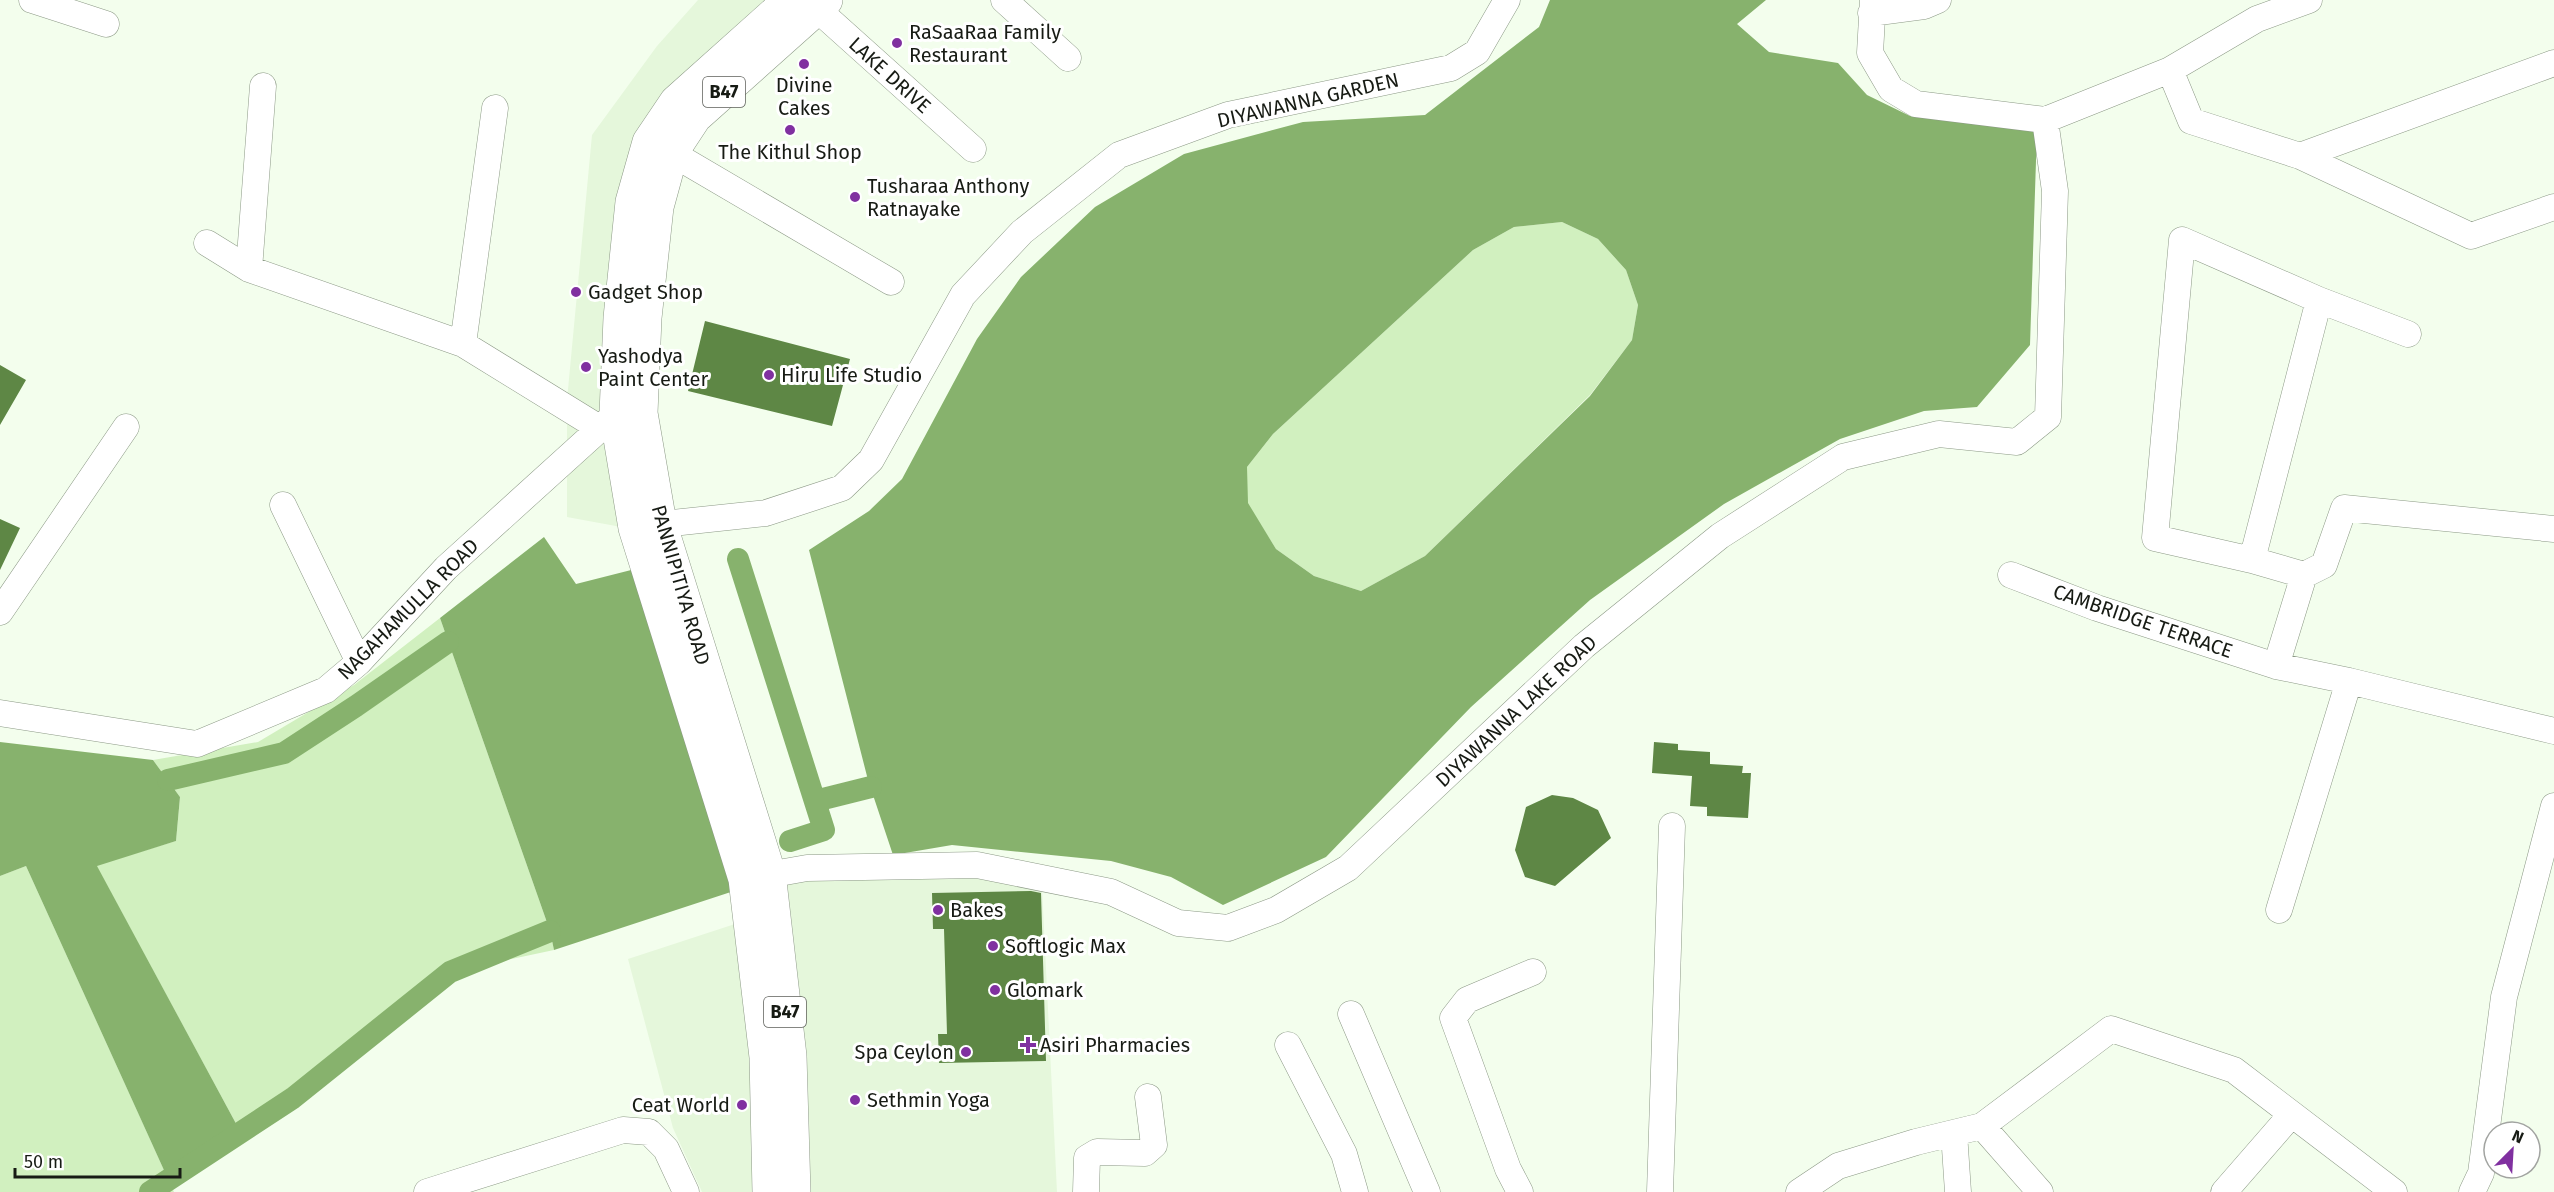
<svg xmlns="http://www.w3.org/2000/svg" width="2554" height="1192" viewBox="0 0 2554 1192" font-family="'Fira Sans',sans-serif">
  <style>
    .built { fill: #e5f7db }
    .green { fill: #d1f0bf }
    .water { fill: #87b26d; fill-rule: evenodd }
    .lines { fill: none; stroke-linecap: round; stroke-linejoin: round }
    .canal { stroke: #87b26d; stroke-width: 22 }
    .building { fill: #5e8745 }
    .minor-casing { stroke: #8c9986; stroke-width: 27 }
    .major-casing { stroke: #8c9986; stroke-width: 34 }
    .minor { stroke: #fff; stroke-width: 26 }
    .major { stroke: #fff; stroke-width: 33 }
    .poi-dot { fill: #8030a0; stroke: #fff; stroke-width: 2 }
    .labels { text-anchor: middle; stroke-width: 6; stroke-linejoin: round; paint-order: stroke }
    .shield { fill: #fff; stroke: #5d5f5a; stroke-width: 1.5 }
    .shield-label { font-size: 18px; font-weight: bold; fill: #171b14 }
    .poi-label { font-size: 20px; fill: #171b14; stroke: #fff; text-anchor: start }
    .street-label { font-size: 20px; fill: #171b14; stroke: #fff }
  </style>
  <rect width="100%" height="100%" fill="#f3feed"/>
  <path class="built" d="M698 0H780L674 100 632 529 567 517V400L592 135 657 46Z
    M976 874 1042 888 1057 1192H811L807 1055 787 881Z
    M738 923 754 1057 757 1192H702L673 1128 628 959Z"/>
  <path class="green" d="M1562 222 1598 239 1626 270 1638 305 1632 340 1590 395 1425 556 1361 591 1314 576 1276 549 1247 503V467L1273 434 1473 250 1514 227Z
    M440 618 550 931 554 950 450 972 293 1098 240 1131 96 865 176 841 180 797 153 760 258 742 354 685Z
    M26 866 174 1192H0V876Z"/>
  <path class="water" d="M1550 0H1766L1737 24 1769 52 1838 63 1867 95 1910 116 2037 130 2030 345 1977 407 1924 411 1840 439 1724 504 1590 600 1471 707 1326 857 1223 905 1171 877 1111 861 952 845 893 855 868 780 809 550 869 511 902 479 977 339 1021 277 1095 207 1184 154 1303 122 1425 115 1539 27ZM1562 222 1598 239 1626 270 1638 305 1632 340 1590 396 1425 556 1361 591 1314 576 1276 549 1248 503 1247 467 1273 434 1473 250 1514 227Z
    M544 537 576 584 643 567 740 889 554 950 550 931 440 618Z
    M0 742 153 760 180 797 176 841 97 866 240 1131 168 1179 26 866 0 876Z"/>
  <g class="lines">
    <path class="canal" d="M738 559 824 830 790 841
      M168 780 284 753 356 706 448 642
      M815 801 871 787
      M150 1192 293 1098 450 972 550 931"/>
  </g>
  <path class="building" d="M705 321 850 359 832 426 688 391Z
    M0 365 26 380 0 425Z
    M0 519 20 528 0 570Z
    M1654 742 1678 744V750L1710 752V764L1743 766 1742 773H1751L1748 818 1707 816V807L1690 806 1692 776 1652 773Z
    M1552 795 1573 798 1598 810 1611 838 1555 886 1525 877 1515 850 1526 807Z
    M1031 891 1041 893 1046 1061 939 1063 938 1034H947L944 929H933L932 893Z"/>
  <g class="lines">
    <g class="minor-casing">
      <path id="minor" d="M32 0 106 24
        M807 0 973 149
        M1004 0 1068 58
        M1873 0 1870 53 1891 89 1916 104 2045 120 2170 70 2257 19 2309 0
        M1871 13 1924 6 1938 0
        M2170 70 2191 121 2300 156 2471 236 2554 207
        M656 144 891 282
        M2300 156 2554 63
        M207 243 249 269 463 344 601 429
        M249 269 263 86
        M2408 334 2319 300 2182 240 2155 538 2252 560 2304 575 2324 565 2344 508 2554 529
        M463 344 495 108
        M283 505 359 662
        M644 526 766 513 842 488 871 460 963 295 1022 232 1119 155 1228 115 1451 68 1477 52 1507 0
        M2252 560 2319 300
        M2011 575 2097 608 2276 666 2349 681 2554 731
        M0 612 126 427
        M2276 666 2304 575
        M0 713 197 744 326 690 359 662 446 568 616 414 628 413
        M751 878 807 868 977 865 1111 892 1178 923 1228 928 1276 910 1348 868 1584 646 1720 536 1843 457 1939 434 2017 442 2048 417 2055 191 2045 120
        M2279 910 2349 681
        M1351 1014 1427 1192
        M1288 1045 1344 1154 1355 1192
        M1982 1126 2040 1192
        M1954 1133 1958 1192
        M427 1192 623 1130 649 1132 666 1149 686 1192
        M1086 1192 1087 1158 1097 1152 1145 1153 1154 1145 1148 1097
        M1520 1192 1508 1169 1453 1018 1467 1000 1533 972
        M1660 1192 1672 826
        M1799 1192 1838 1166 1916 1142 1982 1126 2111 1029 2234 1070 2394 1192
        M2224 1192 2291 1115
        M2472 1192 2481 1173 2504 997 2554 806"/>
    </g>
    <g class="major-casing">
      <path id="major" d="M769 1192 766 1057 745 879 635 528 616 414 620 318 632 202 649 142 676 102 790 0
        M794 1192 790 1056 769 873 660 523 641 413 645 318 657 207 672 152 695 117 826 0"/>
    </g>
    <use href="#minor" class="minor"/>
    <use href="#major" class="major"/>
  </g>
  <g class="poi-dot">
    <circle cx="897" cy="43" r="6"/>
    <circle cx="804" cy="64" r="6"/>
    <circle cx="790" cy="130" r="6"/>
    <circle cx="855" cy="197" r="6"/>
    <circle cx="576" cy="292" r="6"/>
    <circle cx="586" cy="367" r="6"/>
    <circle cx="769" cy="375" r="6"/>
    <circle cx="938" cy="910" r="6"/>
    <circle cx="993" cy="946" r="6"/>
    <circle cx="995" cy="990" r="6"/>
    <path d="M1025 1036h6v6h6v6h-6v6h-6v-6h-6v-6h6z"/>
    <circle cx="966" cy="1052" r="6"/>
    <circle cx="855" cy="1100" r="6"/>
    <circle cx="742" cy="1105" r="6"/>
  </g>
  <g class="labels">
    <g class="shield">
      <rect x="703" y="77" width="42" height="30" rx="4.5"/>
      <rect x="764" y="997" width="42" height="30" rx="4.5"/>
    </g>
    <g class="shield-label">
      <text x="724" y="98">B47</text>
      <text x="785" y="1018">B47</text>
    </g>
    <g class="poi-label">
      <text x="909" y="39">RaSaaRaa Family<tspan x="909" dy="23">Restaurant</tspan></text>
      <text x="804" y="92" text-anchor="middle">Divine<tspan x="804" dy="23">Cakes</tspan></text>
      <text x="790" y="159" text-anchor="middle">The Kithul Shop</text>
      <text x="867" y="193">Tusharaa Anthony<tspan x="867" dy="23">Ratnayake</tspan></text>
      <text x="588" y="299">Gadget Shop</text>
      <text x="598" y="363">Yashodya<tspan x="598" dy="23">Paint Center</tspan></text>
      <text x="781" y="382">Hiru Life Studio</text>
      <text x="950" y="917">Bakes</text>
      <text x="1005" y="953">Softlogic Max</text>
      <text x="1007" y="997">Glomark</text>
      <text x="1040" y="1052">Asiri Pharmacies</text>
      <text x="954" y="1059" text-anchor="end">Spa Ceylon</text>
      <text x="867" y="1107">Sethmin Yoga</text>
      <text x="730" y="1112" text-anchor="end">Ceat World</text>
    </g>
    <g class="street-label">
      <text transform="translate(890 75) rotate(42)" y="7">LAKE DRIVE</text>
      <text transform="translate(1308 100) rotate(-13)" y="7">DIYAWANNA GARDEN</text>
      <text transform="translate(681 585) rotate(74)" y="7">PANNIPITIYA ROAD</text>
      <text transform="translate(408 609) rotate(-45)" y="7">NAGAHAMULLA ROAD</text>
      <text transform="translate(2143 621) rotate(19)" y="7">CAMBRIDGE TERRACE</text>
      <text transform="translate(1516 711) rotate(-43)" y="7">DIYAWANNA LAKE ROAD</text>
    </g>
  </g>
  <g transform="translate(2512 1150) rotate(24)"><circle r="28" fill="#ffffff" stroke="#a2a4a1" stroke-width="1.5"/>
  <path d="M0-4.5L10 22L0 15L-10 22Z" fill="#8030a0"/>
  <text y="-9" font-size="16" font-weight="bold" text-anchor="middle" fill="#171b14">N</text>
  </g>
  <path d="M15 1168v9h165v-9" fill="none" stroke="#171b14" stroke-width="3"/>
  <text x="24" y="1168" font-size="18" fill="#171b14" stroke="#ffffff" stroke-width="4.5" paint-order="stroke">50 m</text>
</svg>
